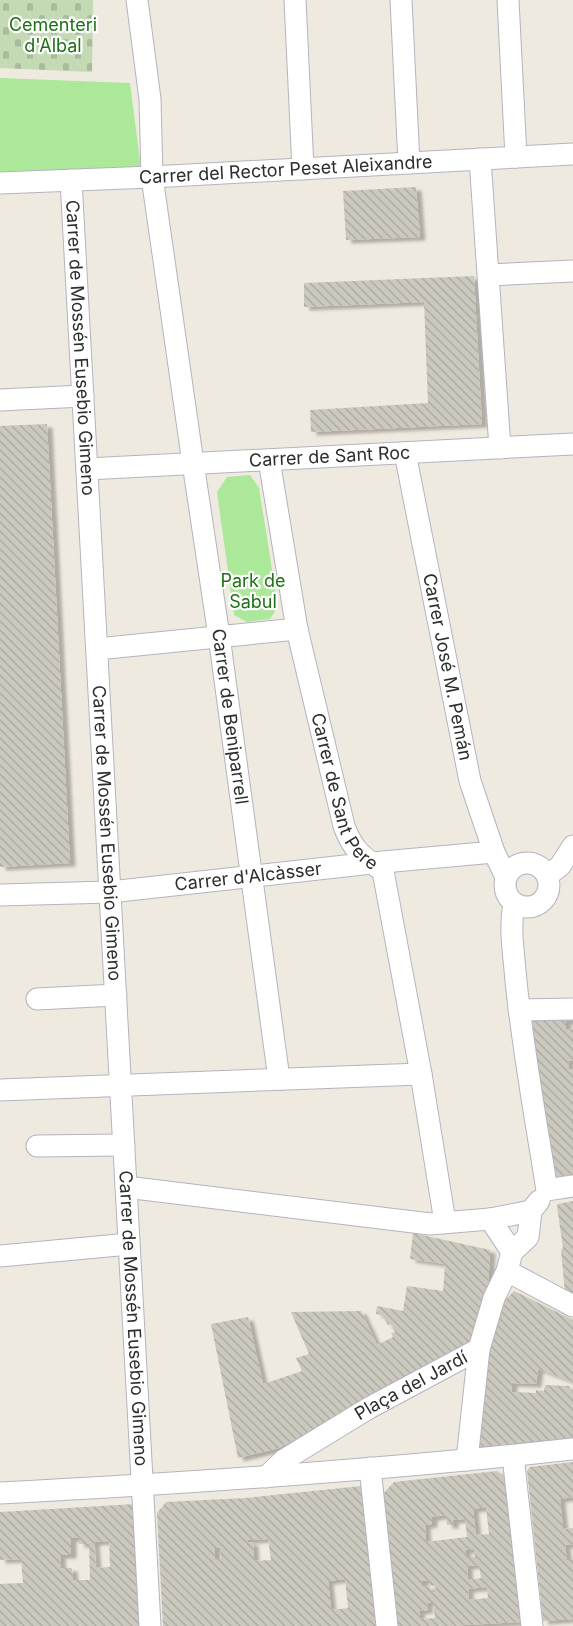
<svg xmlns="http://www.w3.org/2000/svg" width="573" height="1626" viewBox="0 0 573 1626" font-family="Inter,sans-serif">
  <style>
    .cemetery { fill: url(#cemetery-stones) }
    .park { fill: #abe899 }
    .building { fill: url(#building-back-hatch); fill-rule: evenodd; filter: url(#shadow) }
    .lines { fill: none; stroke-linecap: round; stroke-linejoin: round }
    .minor-casing { stroke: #b3b4c1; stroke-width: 23 }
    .minor { stroke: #fff; stroke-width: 21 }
    .labels { text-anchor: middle; stroke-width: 4.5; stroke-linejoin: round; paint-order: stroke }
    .park-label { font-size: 18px; fill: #1e7117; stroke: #fff }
    .street-label { font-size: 18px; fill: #2d2d2d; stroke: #fff }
  </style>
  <defs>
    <pattern id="cemetery-stones" width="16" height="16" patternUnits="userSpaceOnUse" patternTransform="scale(1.5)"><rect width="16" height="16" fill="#c3dab5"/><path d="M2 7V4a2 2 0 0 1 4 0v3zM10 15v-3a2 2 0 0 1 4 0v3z" fill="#a8bb9c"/></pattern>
    <pattern id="building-back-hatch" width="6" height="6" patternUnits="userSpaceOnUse" patternTransform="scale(1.5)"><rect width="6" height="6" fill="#cbc8be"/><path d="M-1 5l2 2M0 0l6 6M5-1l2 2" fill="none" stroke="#afaca4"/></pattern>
    <filter id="shadow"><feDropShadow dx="5.5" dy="3.5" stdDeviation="1.5" flood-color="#0004"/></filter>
  </defs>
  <rect width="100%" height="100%" fill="#efeadf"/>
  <path class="cemetery" d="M0 0H93L92 72 0 68Z"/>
  <path class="park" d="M0 78 130 83 141 169 0 172Z
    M250 475 259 488 278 607 270 619 247 622 234 615 217 492 227 477Z"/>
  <path class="building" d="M416 187 420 237 346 240 343 191Z
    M474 276 482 424 311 432 310 410 428 403 424 302 304 307V283Z
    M47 424 70 863 0 867V426Z
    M573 1013V1021H566V1030L573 1029V1060L568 1061 569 1069H573V1119H571L572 1125 573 1124V1175L553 1178 532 1051 531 1014Z
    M573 1201V1292L565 1293 561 1250 563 1248 557 1206 558 1204Z
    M413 1233 490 1250 488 1292 472 1341 337 1417 279 1448 238 1458 211 1324 248 1317 263 1384 302 1371 296 1358 309 1354 291 1312 361 1311 377 1345 393 1337 391 1333 395 1332 391 1324 388 1325 382 1315 376 1314 377 1306 403 1311 407 1286 443 1291 445 1264 410 1259Z
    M514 1291 573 1320V1382L538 1369 536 1384 512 1383V1392L536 1393V1390L544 1391 545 1385 570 1386 569 1391 573 1392V1438L482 1448 480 1447 485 1349 501 1304Z
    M573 1462V1497L560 1499 563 1529 573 1528V1544L565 1545 567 1560H573V1619L543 1621 527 1471 530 1467Z
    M497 1471 506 1478 521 1622 447 1626H398L383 1494 394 1482ZM486 1507 489 1534 476 1535 473 1509ZM446 1515 447 1525H453V1520L465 1519 467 1537 426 1542 425 1525 432 1524V1517ZM465 1550H474L475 1557H466ZM479 1565 481 1578 468 1580 467 1566ZM429 1580 430 1586 436 1585V1592H431L430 1586 422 1587V1581ZM487 1587 488 1598 469 1600 468 1589ZM427 1603H433L435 1618 420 1619 419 1611 428 1610Z
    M361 1486 376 1626H163L157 1513 166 1502 245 1498ZM268 1539 271 1560 254 1561 253 1542H248V1540ZM215 1548H220L221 1559H215ZM345 1579 348 1608 331 1610 328 1581Z
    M135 1504 142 1626H0V1584L23 1583 21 1559 0 1560V1512ZM71 1538H79V1544H89L90 1580H73L72 1568H61L60 1555H71ZM109 1541 110 1567 96 1568 94 1542Z"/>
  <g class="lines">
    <g class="minor-casing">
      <g id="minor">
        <path id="s1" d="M137 0 150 99 152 177 193 463 219 636 279 1079"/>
        <path d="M295 0 303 169"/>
        <path d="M401 0 409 163"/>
        <path d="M508 0 516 157"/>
        <path d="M480 159 500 448"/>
        <path id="s2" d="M71 180 150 1626"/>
        <path id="s3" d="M0 183 152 177 573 154"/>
        <path d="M489 275 573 271"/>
        <path d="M0 400 83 396"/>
        <path id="s4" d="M405 453 470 781 494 852 506 877"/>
        <path id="s5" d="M269 460 297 629 344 826C353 851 363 857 383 871L421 1074 445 1222"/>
        <path id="s6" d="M87 469 573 444"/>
        <path d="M97 649 297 629"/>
        <circle cx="527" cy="885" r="22"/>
        <path d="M547 876 560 866 573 846"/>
        <path id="s7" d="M0 895 110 892 372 863 494 852"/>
        <path d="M514 903C509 929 514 955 516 981 523 1051 536 1121 547 1190"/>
        <path d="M37 999 116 995"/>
        <path d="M519 1010 573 1009"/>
        <path d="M0 1090 421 1074"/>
        <path d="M37 1146 124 1145"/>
        <path d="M126 1187 430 1224 490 1219 531 1211"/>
        <path d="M547 1190 573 1186"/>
        <path d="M490 1219 512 1252"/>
        <path d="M0 1256 129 1244"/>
        <path d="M507 1271 573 1306"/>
        <path d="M513 1456 532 1626"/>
        <path d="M467 1460 479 1349 494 1298 507 1271 512 1252 528 1237 531 1211 539 1201"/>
        <path d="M370 1468 387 1626"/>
        <path id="s8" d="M266 1477 284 1460 369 1408 479 1349"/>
        <path d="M0 1493C191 1483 383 1470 573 1449"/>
      </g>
    </g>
    <use href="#minor" class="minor"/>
  </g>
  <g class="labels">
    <g class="park-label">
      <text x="53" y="31">Cementeri<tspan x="53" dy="21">d'Albal</tspan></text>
      <text x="253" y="587">Park de<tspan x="253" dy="21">Sabul</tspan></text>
    </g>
    <g class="street-label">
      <text dy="6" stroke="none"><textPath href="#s3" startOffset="286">Carrer del Rector Peset Aleixandre</textPath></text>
      <text dy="6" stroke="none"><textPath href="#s2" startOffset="168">Carrer de Mossén Eusebio Gimeno</textPath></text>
      <text dy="6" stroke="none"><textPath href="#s6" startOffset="243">Carrer de Sant Roc</textPath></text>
      <text dy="6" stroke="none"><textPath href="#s4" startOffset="218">Carrer José M. Pemán</textPath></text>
      <text dy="6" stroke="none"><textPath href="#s1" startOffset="723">Carrer de Beniparrell</textPath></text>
      <text dy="6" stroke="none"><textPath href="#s5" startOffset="342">Carrer de Sant Pere</textPath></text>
      <text dy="6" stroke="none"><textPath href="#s2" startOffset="654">Carrer de Mossén Eusebio Gimeno</textPath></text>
      <text dy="6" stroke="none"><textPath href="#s7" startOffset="249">Carrer d'Alcàsser</textPath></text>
      <text dy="6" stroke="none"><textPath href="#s2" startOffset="1140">Carrer de Mossén Eusebio Gimeno</textPath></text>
      <text dy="6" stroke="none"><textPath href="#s8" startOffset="172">Plaça del Jardí</textPath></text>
    </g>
  </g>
</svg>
